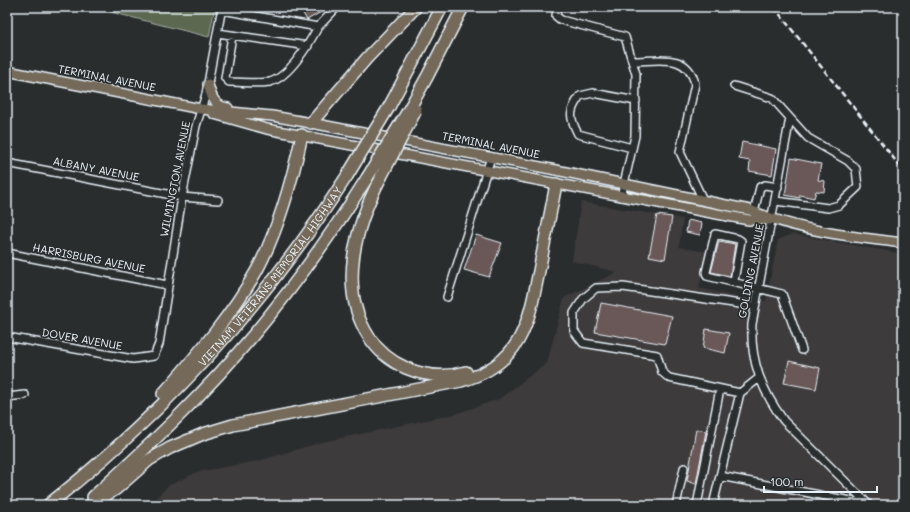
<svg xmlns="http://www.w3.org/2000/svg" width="910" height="512" viewBox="0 0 910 512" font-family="Mali,sans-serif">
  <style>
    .built { fill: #3e3a3b }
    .green { fill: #5c684f; stroke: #a2aca4 }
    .building { fill: #6b5958; stroke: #e8f1f8 }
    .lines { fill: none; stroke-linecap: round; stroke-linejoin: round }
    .minor-casing { stroke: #e8f1f8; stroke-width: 10 }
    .major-casing { stroke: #e8f1f8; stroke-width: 12 }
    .highway-casing { stroke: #e8f1f8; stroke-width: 14 }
    .minor { stroke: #2a2d2e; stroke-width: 7 }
    .major { stroke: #746a5a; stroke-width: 9 }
    .highway { stroke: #746a5a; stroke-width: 11 }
    .rail { stroke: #e8f1f8; stroke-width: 2.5; stroke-dasharray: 6 3; stroke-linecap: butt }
    .highway-bridge-casing { stroke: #e8f1f8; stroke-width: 14; stroke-linecap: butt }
    .highway-bridge { stroke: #746a5a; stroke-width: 11 }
    .labels { text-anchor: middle; stroke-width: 3.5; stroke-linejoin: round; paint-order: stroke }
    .street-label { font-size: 11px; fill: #e8f1f8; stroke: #2a2d2e }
  </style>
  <rect width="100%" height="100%" fill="#2a2d2e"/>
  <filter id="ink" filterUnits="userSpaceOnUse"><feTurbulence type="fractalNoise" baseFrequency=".025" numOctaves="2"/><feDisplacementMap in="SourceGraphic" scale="8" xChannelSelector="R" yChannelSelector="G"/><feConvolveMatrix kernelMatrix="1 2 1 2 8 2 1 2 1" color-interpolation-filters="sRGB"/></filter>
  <g filter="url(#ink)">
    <path class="built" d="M581 202 683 219 679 247 707 252 699 288 741 298 766 301 778 240 792 234 903 254V505H149L168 486 197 472 258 461 322 442 455 414 499 399 547 363 564 298 617 272 572 261Z"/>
    <path class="green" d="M91 7H215L209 37Z"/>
    <path class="building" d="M299 7H321L323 11 307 20Z
      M742 142 776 149 772 175 749 171 750 161 739 159Z
      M791 158 821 164 818 180 825 181 824 192 816 191 814 198 800 195V198L785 195Z
      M657 215 672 217 665 259 649 256Z
      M688 220 702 223 700 235 686 232Z
      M476 235 502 243 489 277 464 270Z
      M719 241 735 244 730 276 711 272Z
      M601 303 672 316 665 344 595 332Z
      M706 329 729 333 725 353 703 348Z
      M789 361 820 368 816 389 784 383Z
      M696 429 706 431 696 484 687 481Z"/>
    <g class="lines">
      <g class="minor-casing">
        <path id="minor" d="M557 7 556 16 561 20 625 37 636 74 635 136 621 197
          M222 10 318 27 337 7
          M217 33 308 46
          M232 36 225 78 229 82C242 82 257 84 270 82 289 77 309 44 318 27
          M632 61C658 61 688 52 695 84L680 152 703 200
          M734 86 772 98 790 118 752 324C750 361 762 391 784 421L869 505
          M632 148 578 134C569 117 569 111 580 96L593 93 636 101
          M7 163 182 197 218 200
          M776 201 828 208 839 205 858 187 856 169 848 161 808 138 790 118
          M754 212 760 187 765 185 778 187
          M7 253 167 285
          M734 281 741 241 738 239 715 234 706 272 707 276 782 294 802 350
          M447 297 491 157
          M7 337 133 359 154 356 159 344 182 197 196 126 206 94 222 7
          M740 393 669 378 662 372 657 355 583 343 574 331V313L583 299 596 288 623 287 754 306
          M7 397 25 395
          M720 476 867 504
          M676 505 684 468
          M697 505 720 389
          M713 505 740 393 759 378"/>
      </g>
      <g class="major-casing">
        <path id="major" d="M7 71 201 109 272 116 311 123 556 170 750 210C797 231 852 237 903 243
          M208 84C211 96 214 106 228 108
          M214 114 267 129 749 220H769"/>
      </g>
      <g class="highway-casing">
        <g id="highway">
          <path d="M389 107 442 7"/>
          <path d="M408 111 427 77 463 7"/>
          <path d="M311 123 367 58 416 7"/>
          <path d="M381 177C356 224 337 288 369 337 378 351 390 361 406 368 425 376 446 378 466 372"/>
          <path d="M163 394C197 355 232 315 257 270 279 229 292 181 302 135"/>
          <path d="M93 497C150 445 206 392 255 333 296 284 333 232 367 178"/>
          <path id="s1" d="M48 505C165 413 266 301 347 176"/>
          <path d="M90 505 116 489 149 460 170 448 203 434 233 425 461 381C523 364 529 321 540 266 545 239 551 211 556 184"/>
        </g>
      </g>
      <use href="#minor" class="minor"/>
      <use href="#major" class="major"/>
      <use href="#highway" class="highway"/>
      <path class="rail" d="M774 7 903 170"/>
      <g class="highway-bridge-casing">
        <path id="highway-bridge" d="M347 176 389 107
          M381 177 416 110
          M367 178 408 111"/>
      </g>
      <use href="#highway-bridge" class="highway-bridge"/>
    </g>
  </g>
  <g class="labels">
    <g class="street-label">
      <text transform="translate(107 78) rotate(11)" y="4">TERMINAL AVENUE</text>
      <text transform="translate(491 145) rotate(11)" y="4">TERMINAL AVENUE</text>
      <text transform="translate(96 169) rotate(11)" y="4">ALBANY AVENUE</text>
      <text transform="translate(175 179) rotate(-79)" y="4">WILMINGTON AVENUE</text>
      <text transform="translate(89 258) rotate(11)" y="4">HARRISBURG AVENUE</text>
      <text transform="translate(751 271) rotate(-79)" y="4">GOLDING AVENUE</text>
      <text dy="4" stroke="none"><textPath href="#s1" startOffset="320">VIETNAM VETERANS MEMORIAL HIGHWAY</textPath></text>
      <text transform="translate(82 339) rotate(10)" y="4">DOVER AVENUE</text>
    </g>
  </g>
  <rect width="910" height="512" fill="none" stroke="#2a2d2e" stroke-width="24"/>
  <rect x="12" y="12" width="886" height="488" fill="none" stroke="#e8f1f8" stroke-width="1.5" filter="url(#ink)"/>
  <path d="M764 486v6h113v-6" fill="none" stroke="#e8f1f8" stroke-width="2"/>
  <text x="770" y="486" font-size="12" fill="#e8f1f8" stroke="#2a2d2e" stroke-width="3" paint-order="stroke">100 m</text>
</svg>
